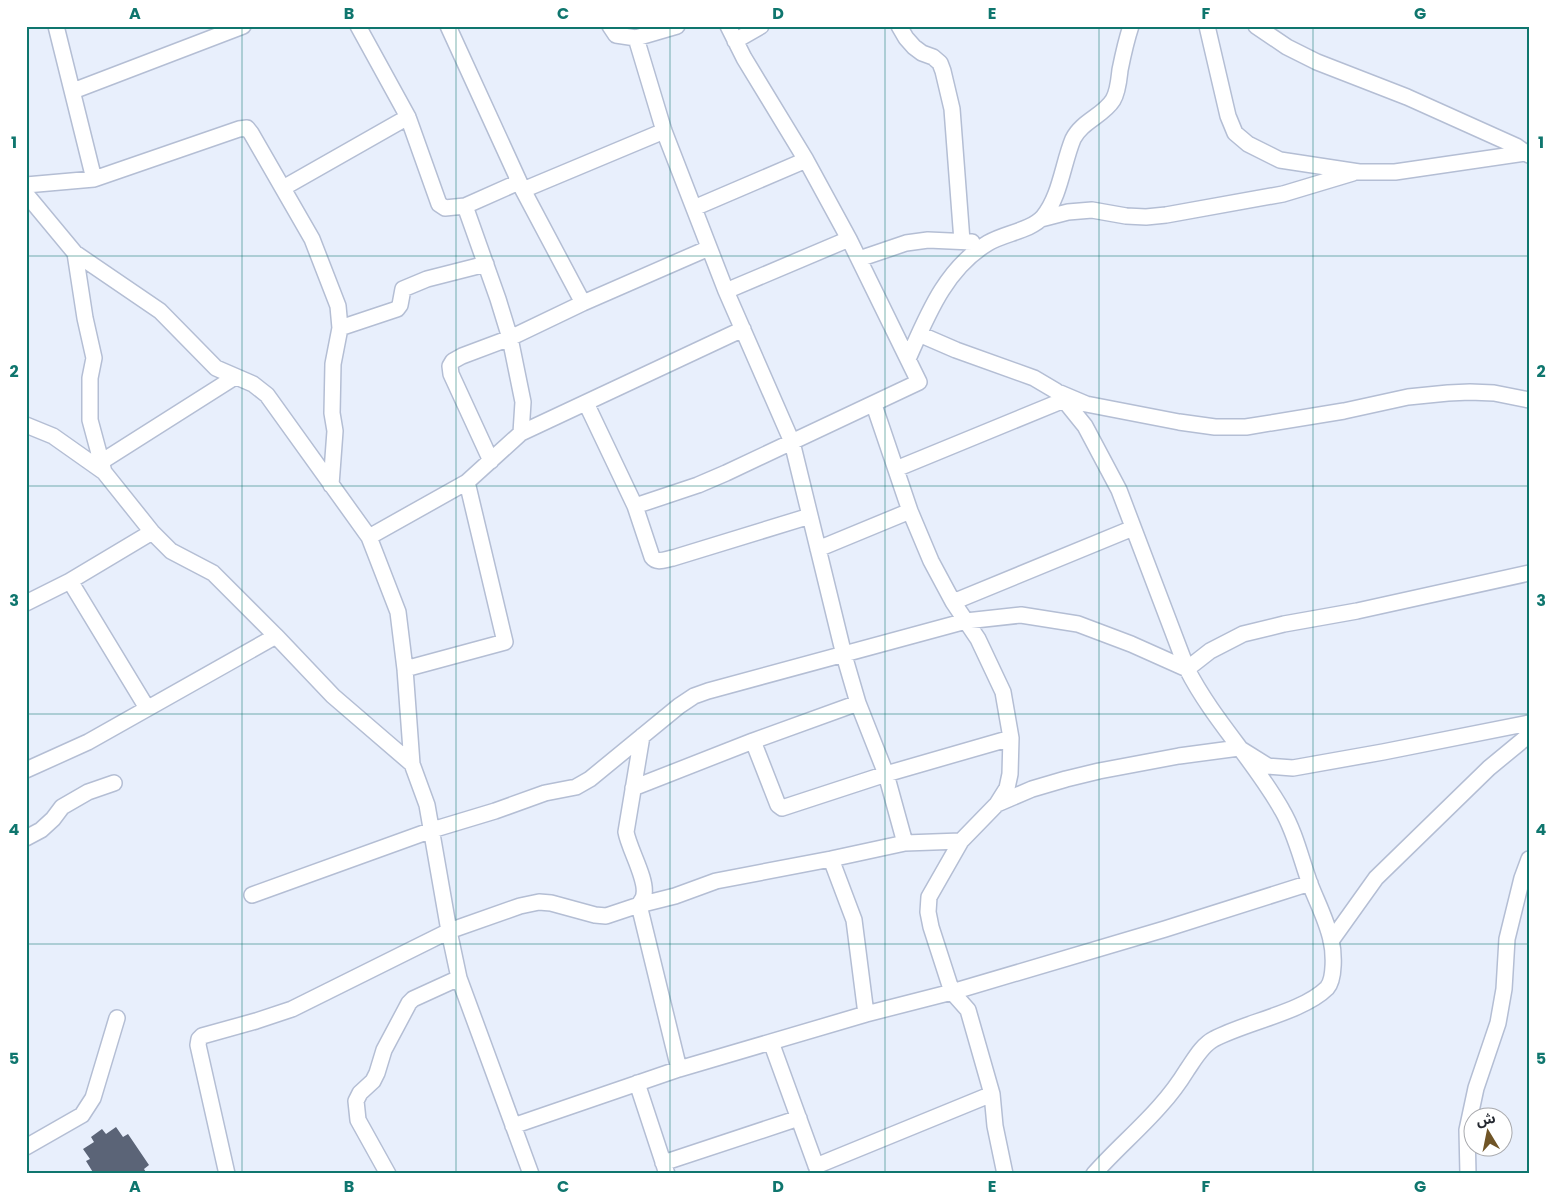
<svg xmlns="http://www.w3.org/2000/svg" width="1555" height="1200" viewBox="0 0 1555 1200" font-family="Poppins,'Noto Sans Arabic',sans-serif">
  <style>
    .building { fill: #5b6477 }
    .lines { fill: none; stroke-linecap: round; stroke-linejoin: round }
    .minor-casing { stroke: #b4bed4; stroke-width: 18 }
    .minor { stroke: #fff; stroke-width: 15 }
    .grid { fill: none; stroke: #0f766e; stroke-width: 1; stroke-opacity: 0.55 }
    .neatline { fill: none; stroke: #0f766e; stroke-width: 2 }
    .grid-label { font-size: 16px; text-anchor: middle; font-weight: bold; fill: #0f766e }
  </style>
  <rect width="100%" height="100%" fill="#e8effc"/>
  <path class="building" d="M116 1127 123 1137 128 1134 149 1165 144 1169 147 1174H94L86 1161 90 1159 83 1149 94 1142 91 1137 102 1129 106 1134Z"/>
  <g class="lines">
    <g class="minor-casing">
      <path id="minor" d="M56 26 94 179
        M358 26 408 117 439 204 445 208 465 206 519 182
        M448 26 523 190 583 303
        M610 26 616 35 636 38 677 26
        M899 26 906 38 914 47 922 53 933 57 940 63 943 71 952 109 962 241
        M1207 26 1228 116 1235 133 1248 144 1280 160 1359 172H1395L1526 153
        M1256 26 1287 47 1317 62 1407 97 1516 146 1529 155
        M636 38 664 131 726 291 792 442 844 655 858 703 886 774 905 843
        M735 41 761 26
        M73 91 243 26
        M26 185 94 179 239 129 247 128 251 133 312 239 338 306 340 328 333 364 332 413 335 431 331 485
        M283 188 408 117
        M523 190 664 131
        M26 194 75 253 160 311 216 368 253 384 267 395 369 537 398 612 405 669 412 764
        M465 206 498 299 510 338 523 402 521 433
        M694 208 806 160
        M1041 219 1068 212 1092 210 1126 216 1146 217 1166 215 1283 194 1353 173
        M75 253 85 318 94 358 90 378V420L104 472
        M859 259 906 243 928 240 972 242
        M726 291 849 239
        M340 328 397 309 400 305 403 289 427 279 486 264
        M919 334 956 350 1034 378 1056 391 1064 400 1085 426 1119 490 1187 669C1213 720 1254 760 1282 810 1295 832 1301 859 1310 884 1317 902 1327 921 1331 940 1334 952 1335 979 1327 988 1303 1012 1246 1022 1214 1039 1202 1045 1194 1060 1187 1070 1179 1083 1170 1095 1160 1106 1139 1130 1115 1150 1094 1174
        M908 359C927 316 945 269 988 243 1005 233 1030 231 1043 217 1060 197 1063 163 1073 139 1082 121 1103 116 1113 100 1118 92 1119 79 1120 70 1123 55 1126 41 1131 26
        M1060 393 1086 404 1179 422 1215 427H1246L1344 411 1408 397 1448 393 1470 392 1494 393 1529 400
        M586 403 635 506 652 557C657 564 666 559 673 558L810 516
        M874 405 910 511 931 561 953 602 978 639 1003 692 1011 738 1010 774 1007 788 997 804 961 841 929 897 928 912 931 927 952 992 968 1010 992 1094 995 1126 1005 1174
        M26 425 53 436 104 472 152 532 171 551 213 573 276 636 333 696 412 764 427 805 449 931 459 978 531 1174
        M491 461 451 374 450 366 453 361 462 356 510 338 583 303 709 248
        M101 462 235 377
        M896 469 1064 400
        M635 506 698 485 726 473 919 382 849 239 806 160 744 58 728 26
        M369 537 467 482 521 433 743 329
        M818 549 910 511
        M70 581 147 708
        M953 602 1133 528
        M26 603 70 581 152 532
        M405 669 505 642 467 482
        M642 736 626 832C629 849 647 879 644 894 644 898 641 901 639 905L679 1069
        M753 741 778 805 782 808 886 774 1011 738
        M26 770 88 742 276 636
        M633 788 753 741 858 703
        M997 804 1032 789 1066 779 1099 771 1179 756 1239 748 1268 766 1293 768 1383 752 1529 723
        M26 838 41 830 53 819 62 807 88 792 114 783
        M831 859 854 920 866 1014
        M252 895 432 830 495 811 545 793 576 787 590 779 679 706 694 696 708 691 966 621 1021 615 1078 624 1131 644 1187 669 1210 651 1243 634 1284 624 1357 611 1529 573
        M1331 941 1376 878 1489 768 1529 735
        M771 1042 819 1174
        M637 1083 667 1174
        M513 1126 679 1069 866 1014 952 992 1165 929 1310 883
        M26 1147 82 1115 93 1098 117 1018
        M663 1163 799 1118
        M816 1166 992 1094
        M227 1174 198 1045 199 1039 202 1036 256 1021 292 1009 449 931 520 906 539 902 551 903 595 915 606 916 639 905 675 896 716 881 831 859 905 843 961 841
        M388 1174 358 1120 356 1101 360 1093 373 1081 377 1073 384 1050 409 1003 413 999 459 978
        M1468 1174 1467 1130 1476 1088 1498 1023 1504 989 1507 939 1522 878 1529 859"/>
    </g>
    <use href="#minor" class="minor"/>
  </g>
  <path class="grid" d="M242 26V1174M456 26V1174M670 26V1174M885 26V1174M1099 26V1174M1313 26V1174M26 256H1529M26 486H1529M26 714H1529M26 944H1529"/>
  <rect width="1555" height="1200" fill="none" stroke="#ffffff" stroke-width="55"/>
  <g transform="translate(1488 1132) rotate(350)"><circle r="24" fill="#ffffff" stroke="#a8a9ad"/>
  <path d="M0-4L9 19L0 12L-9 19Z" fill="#705527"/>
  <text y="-8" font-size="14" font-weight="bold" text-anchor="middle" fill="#252931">ش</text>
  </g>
  <rect x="28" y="28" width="1500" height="1144" class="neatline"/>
  <g class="grid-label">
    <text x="135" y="19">A</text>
    <text x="349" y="19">B</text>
    <text x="563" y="19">C</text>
    <text x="778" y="19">D</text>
    <text x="992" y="19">E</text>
    <text x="1206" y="19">F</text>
    <text x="1420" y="19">G</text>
    <text x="14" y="148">1</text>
    <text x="1541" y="148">1</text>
    <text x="14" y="377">2</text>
    <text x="1541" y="377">2</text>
    <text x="14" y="606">3</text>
    <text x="1541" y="606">3</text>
    <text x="14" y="835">4</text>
    <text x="1541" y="835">4</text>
    <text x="14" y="1064">5</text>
    <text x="1541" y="1064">5</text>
    <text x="135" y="1192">A</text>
    <text x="349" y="1192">B</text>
    <text x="563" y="1192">C</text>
    <text x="778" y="1192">D</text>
    <text x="992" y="1192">E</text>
    <text x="1206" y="1192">F</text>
    <text x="1420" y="1192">G</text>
  </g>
</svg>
